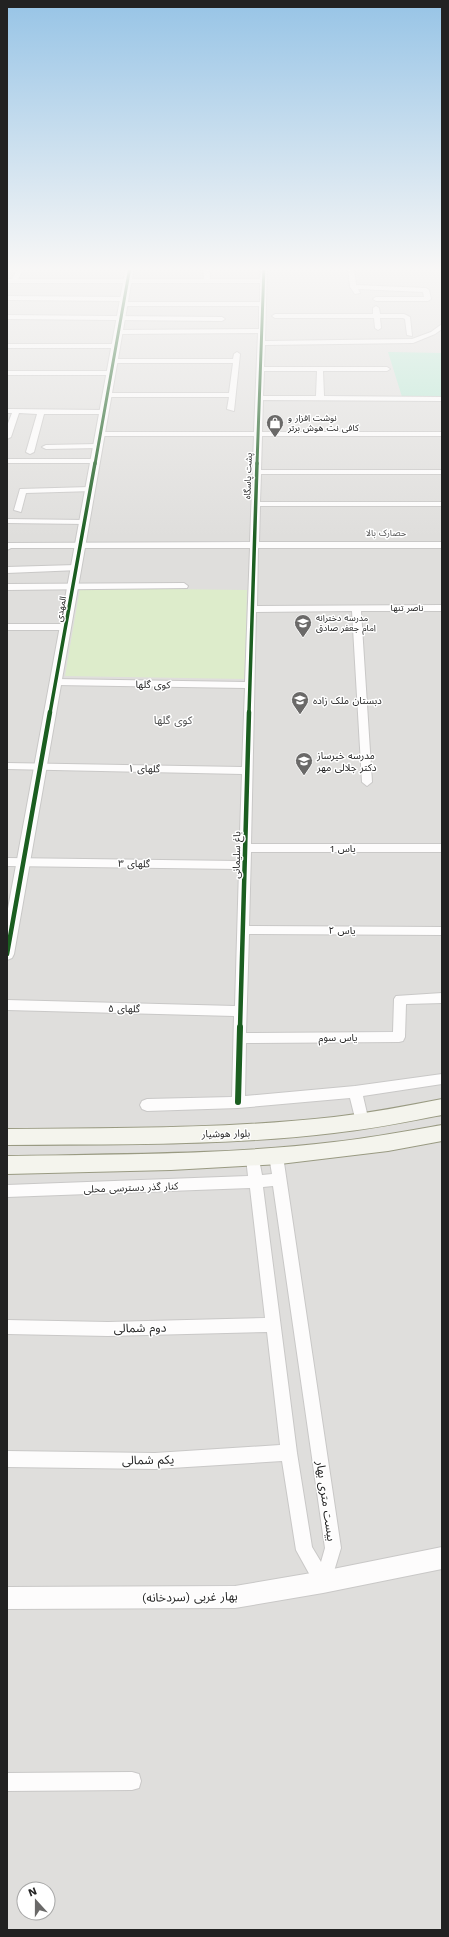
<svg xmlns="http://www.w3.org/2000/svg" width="449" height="1937" viewBox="0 0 449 1937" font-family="'Work Sans','Noto Sans Arabic',sans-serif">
  <rect width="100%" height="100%" fill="#f0eeeb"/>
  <!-- residential -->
  <path fill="#dfdedc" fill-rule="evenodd" d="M7 267H442V1930H7ZM24 1889H48V1913H24Z"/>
  <!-- grass -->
  <path fill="#ddeccb" d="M80 588 247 590 245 679 65 676Z"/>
  <!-- pitch -->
  <path fill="#b7e6d2" d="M388 352 442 353V400H403Z"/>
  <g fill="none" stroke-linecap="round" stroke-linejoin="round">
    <defs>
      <path id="minor" d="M19 267H25L18 279H204L203 267H209L210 279H260L261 267H267L265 341 412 339 431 332 442 324V329L435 334 413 343 265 345 264 367H387L390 369 387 371H323L324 396 442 397V401L263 400 262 432H442V436H262L261 470H442V474H261L260 502H442V506H260L259 542H442V548H258L257 606 442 605V611H361L372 782 367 786 362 782 352 611 256 612 251 844H442V852H251L249 926 442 927V935L249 934 246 1033 393 1032 394 999 396 996 442 993V1003L406 1004 405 1037 403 1041 399 1042 246 1043 245 1096 355 1086 442 1074V1084L363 1096 369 1122 367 1126 362 1128 357 1126 350 1098 238 1108 147 1111 142 1109 140 1105 142 1101 147 1099 232 1097 234 1016 7 1010V1000L235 1006 239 869 7 866V858L239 861 242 774 7 769V763L242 767 245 688 56 685 51 682 56 679 245 682 250 548H11L7 550V543L250 542 254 436H101L97 434 101 432H254L258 333 119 334 116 332 119 330 259 329V306H124L121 304 124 302H260V283H7V279H12ZM264 371H317L316 396H263Z
        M348 267H354L356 285 426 288 429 290 431 299 428 301H376L373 299 376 297H424L423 292 358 289 360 293 355 294 350 287Z
        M7 296 125 297 128 299 125 301 7 300Z
        M376 306 379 308 380 314H404L410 317 412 336 407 335 405 319 403 318H380L381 328 378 330 375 328 374 318H275L272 316 275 314H373V308Z
        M7 315 222 317 225 319 222 321 7 319Z
        M7 344H116L119 346 116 348H7Z
        M237 352 240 354 234 411 227 409 229 397H107L103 395 107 393H229L233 363H114L111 361 114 359H233L234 354Z
        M7 371H111L115 373 111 375H7Z
        M7 409 104 410 108 412 104 414H44L34 452 30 454 26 452 37 414 19 413 11 437 7 439V426L12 413H7Z
        M98 444 102 446 101 448 46 449 42 447 46 445Z
        M7 459H96L100 461 96 463H8Z
        M90 487H93V491L26 493 21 512 14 510 20 489Z
        M7 519 85 520 89 522 85 524 7 523Z
        M76 565 79 566V570L7 573V567Z
        M184 583 188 586 187 588 7 590V584Z
        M7 624H66L71 627 66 630H7Z
        M276 1150 281 1152 283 1156 341 1548 329 1588 323 1591 317 1588 296 1550 282 1461 155 1469 7 1467V1451L155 1453 280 1445 267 1332 108 1336 7 1334V1320L108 1322 265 1318 250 1188 7 1197V1185L248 1176 246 1158 248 1154 253 1152 258 1154 262 1175 272 1174 269 1156 271 1152ZM273 1186 325 1548 321 1562 312 1547 297 1453 263 1187Z
        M132 1772 139 1774 141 1781 139 1788 132 1790 7 1791V1773Z"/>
      <path id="tertiary" d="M126 267H134L14 954 12 958 7 960V914Z
        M442 1547V1569L323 1593 235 1608 7 1609V1587L235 1586 323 1571Z"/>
      <path id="secondary" d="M442 1099V1115C406 1122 371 1129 334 1133 226 1146 116 1144 7 1145V1129C116 1128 226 1129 334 1117 370 1113 406 1106 442 1099Z
        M442 1125V1141L388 1151 280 1164 171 1170 7 1174V1156C116 1154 226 1155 334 1142 370 1138 406 1131 442 1125Z"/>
    </defs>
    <!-- minor casing -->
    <use href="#minor" stroke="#c9c8c7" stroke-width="2"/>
    <!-- tertiary casing -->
    <use href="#tertiary" stroke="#c9c8c7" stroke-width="2"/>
    <!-- secondary casing -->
    <use href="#secondary" stroke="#999a82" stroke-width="2"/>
    <!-- minor -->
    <use href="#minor" fill="#fdfcfc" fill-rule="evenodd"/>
    <!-- tertiary -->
    <use href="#tertiary" fill="#fdfcfc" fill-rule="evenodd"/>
    <!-- secondary -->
    <use href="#secondary" fill="#f4f4ed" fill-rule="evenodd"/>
    <defs>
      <path id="cycleway-far3" d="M95 464 130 267
        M257 464 264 267"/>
      <path id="cycleway-far2" d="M50 713 95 463
        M249 713 257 463"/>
      <path id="cycleway-far1" d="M7 954 50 712
        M240 1028 249 712"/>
      <path id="cycleway" d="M238 1102 240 1027"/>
    </defs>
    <!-- cycleway-far3 casing -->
    <use href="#cycleway-far3" stroke="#fff" stroke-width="4.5"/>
    <!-- cycleway-far2 casing -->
    <use href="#cycleway-far2" stroke="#fff" stroke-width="5.5"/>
    <!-- cycleway-far1 casing -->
    <use href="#cycleway-far1" stroke="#fff" stroke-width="7"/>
    <!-- cycleway casing -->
    <use href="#cycleway" stroke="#fff" stroke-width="8"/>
    <!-- cycleway-far3 -->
    <use href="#cycleway-far3" stroke="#1b5e20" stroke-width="3"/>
    <!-- cycleway-far2 -->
    <use href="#cycleway-far2" stroke="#1b5e20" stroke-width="3.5"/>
    <!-- cycleway-far1 -->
    <use href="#cycleway-far1" stroke="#1b5e20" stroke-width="4.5"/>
    <!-- cycleway -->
    <use href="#cycleway" stroke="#1b5e20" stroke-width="6"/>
  </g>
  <!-- sky -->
  <linearGradient id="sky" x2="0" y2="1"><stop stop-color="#97c4e6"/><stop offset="0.5" stop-color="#f8f7f6"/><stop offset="1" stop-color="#f8f7f6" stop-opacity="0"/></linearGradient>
  <rect width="449" height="538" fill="url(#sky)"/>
  <!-- icons -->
  <defs>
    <symbol id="shop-pin" viewBox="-11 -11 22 30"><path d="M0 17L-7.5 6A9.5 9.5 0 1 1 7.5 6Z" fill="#6a6968" stroke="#fff"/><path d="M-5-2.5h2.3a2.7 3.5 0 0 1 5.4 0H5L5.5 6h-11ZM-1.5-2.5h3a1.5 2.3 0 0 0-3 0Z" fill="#fff"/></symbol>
    <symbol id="school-pin" viewBox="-11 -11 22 30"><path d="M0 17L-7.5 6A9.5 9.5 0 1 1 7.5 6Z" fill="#6a6968" stroke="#fff"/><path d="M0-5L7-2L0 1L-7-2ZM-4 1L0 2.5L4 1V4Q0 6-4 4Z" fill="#fff"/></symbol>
  </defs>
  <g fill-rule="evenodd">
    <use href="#shop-pin" x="265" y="413" width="20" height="27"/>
    <use href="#school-pin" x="293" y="613" width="20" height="27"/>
    <use href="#school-pin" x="290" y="690" width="20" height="27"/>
    <use href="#school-pin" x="294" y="751" width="20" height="27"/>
  </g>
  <g text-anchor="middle" stroke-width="3" stroke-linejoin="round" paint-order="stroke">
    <!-- far-poi labels -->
    <g font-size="9" fill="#222" stroke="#fff" text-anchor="start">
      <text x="288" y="421">نوشت افزار و<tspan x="288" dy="10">کافی نت هوش برتر</tspan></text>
      <text x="316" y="621">مدرسه دخترانه<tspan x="316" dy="10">امام جعفر صادق</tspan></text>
    </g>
    <!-- far-street labels -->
    <g font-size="9" fill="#222" stroke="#fff">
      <text transform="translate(248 476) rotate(-88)" y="3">پشت پاسگاه</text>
      <text x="407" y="611">ناصر تنها</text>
      <text transform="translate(61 609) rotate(-80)" y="3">المهدی</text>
    </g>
    <!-- far-neighbourhood labels -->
    <g font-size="9" fill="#555" stroke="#fff">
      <text x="386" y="536">حصارک بالا</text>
    </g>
    <!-- street labels -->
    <g font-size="10" fill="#222" stroke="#fff">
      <text transform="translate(153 684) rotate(1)" y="4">کوی گلها</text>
      <text transform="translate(144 768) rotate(1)" y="4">گلهای ۱</text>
      <text x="343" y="852">یاس 1</text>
      <text transform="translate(236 855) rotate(-89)" y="4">باغ سلیمانی</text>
      <text transform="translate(134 863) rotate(1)" y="4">گلهای ۳</text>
      <text x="342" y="934">یاس ۲</text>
      <text transform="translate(124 1008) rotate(1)" y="4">گلهای ۵</text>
      <text x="338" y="1041">یاس سوم</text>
      <text transform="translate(226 1133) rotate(-1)" y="4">بلوار هوشیار</text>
      <text transform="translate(131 1187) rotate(-2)" y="4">کنار گذر دسترسی محلی</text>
    </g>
    <!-- poi labels -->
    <g font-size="10" fill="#222" stroke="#fff" text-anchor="start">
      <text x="313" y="704">دبستان ملک زاده</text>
      <text x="317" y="759">مدرسه خیرساز<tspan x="317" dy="12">دکتر جلالی مهر</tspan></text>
    </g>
    <!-- neighbourhood labels -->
    <g font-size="11" fill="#555" stroke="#fff">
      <text x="173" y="724">کوی گلها</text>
    </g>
    <!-- near-street labels -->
    <g font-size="12" fill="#222" stroke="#fff">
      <text transform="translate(140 1328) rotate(-1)" y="4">دوم شمالی</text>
      <text transform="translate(148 1460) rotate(-1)" y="4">یکم شمالی</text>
      <text transform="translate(326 1501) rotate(82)" y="4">بیست متری بهار</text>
      <text transform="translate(190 1597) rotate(-1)" y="4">بهار غربی (سردخانه)</text>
    </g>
  </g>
  <!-- border -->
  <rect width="449" height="1937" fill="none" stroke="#222222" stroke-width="16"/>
  <!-- north arrow -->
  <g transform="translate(36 1901) rotate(339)"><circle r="19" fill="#ffffff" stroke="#a7a7a7"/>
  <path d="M0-3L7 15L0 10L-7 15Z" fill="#6a6968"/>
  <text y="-6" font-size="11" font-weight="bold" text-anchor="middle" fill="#222222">N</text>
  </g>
</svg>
